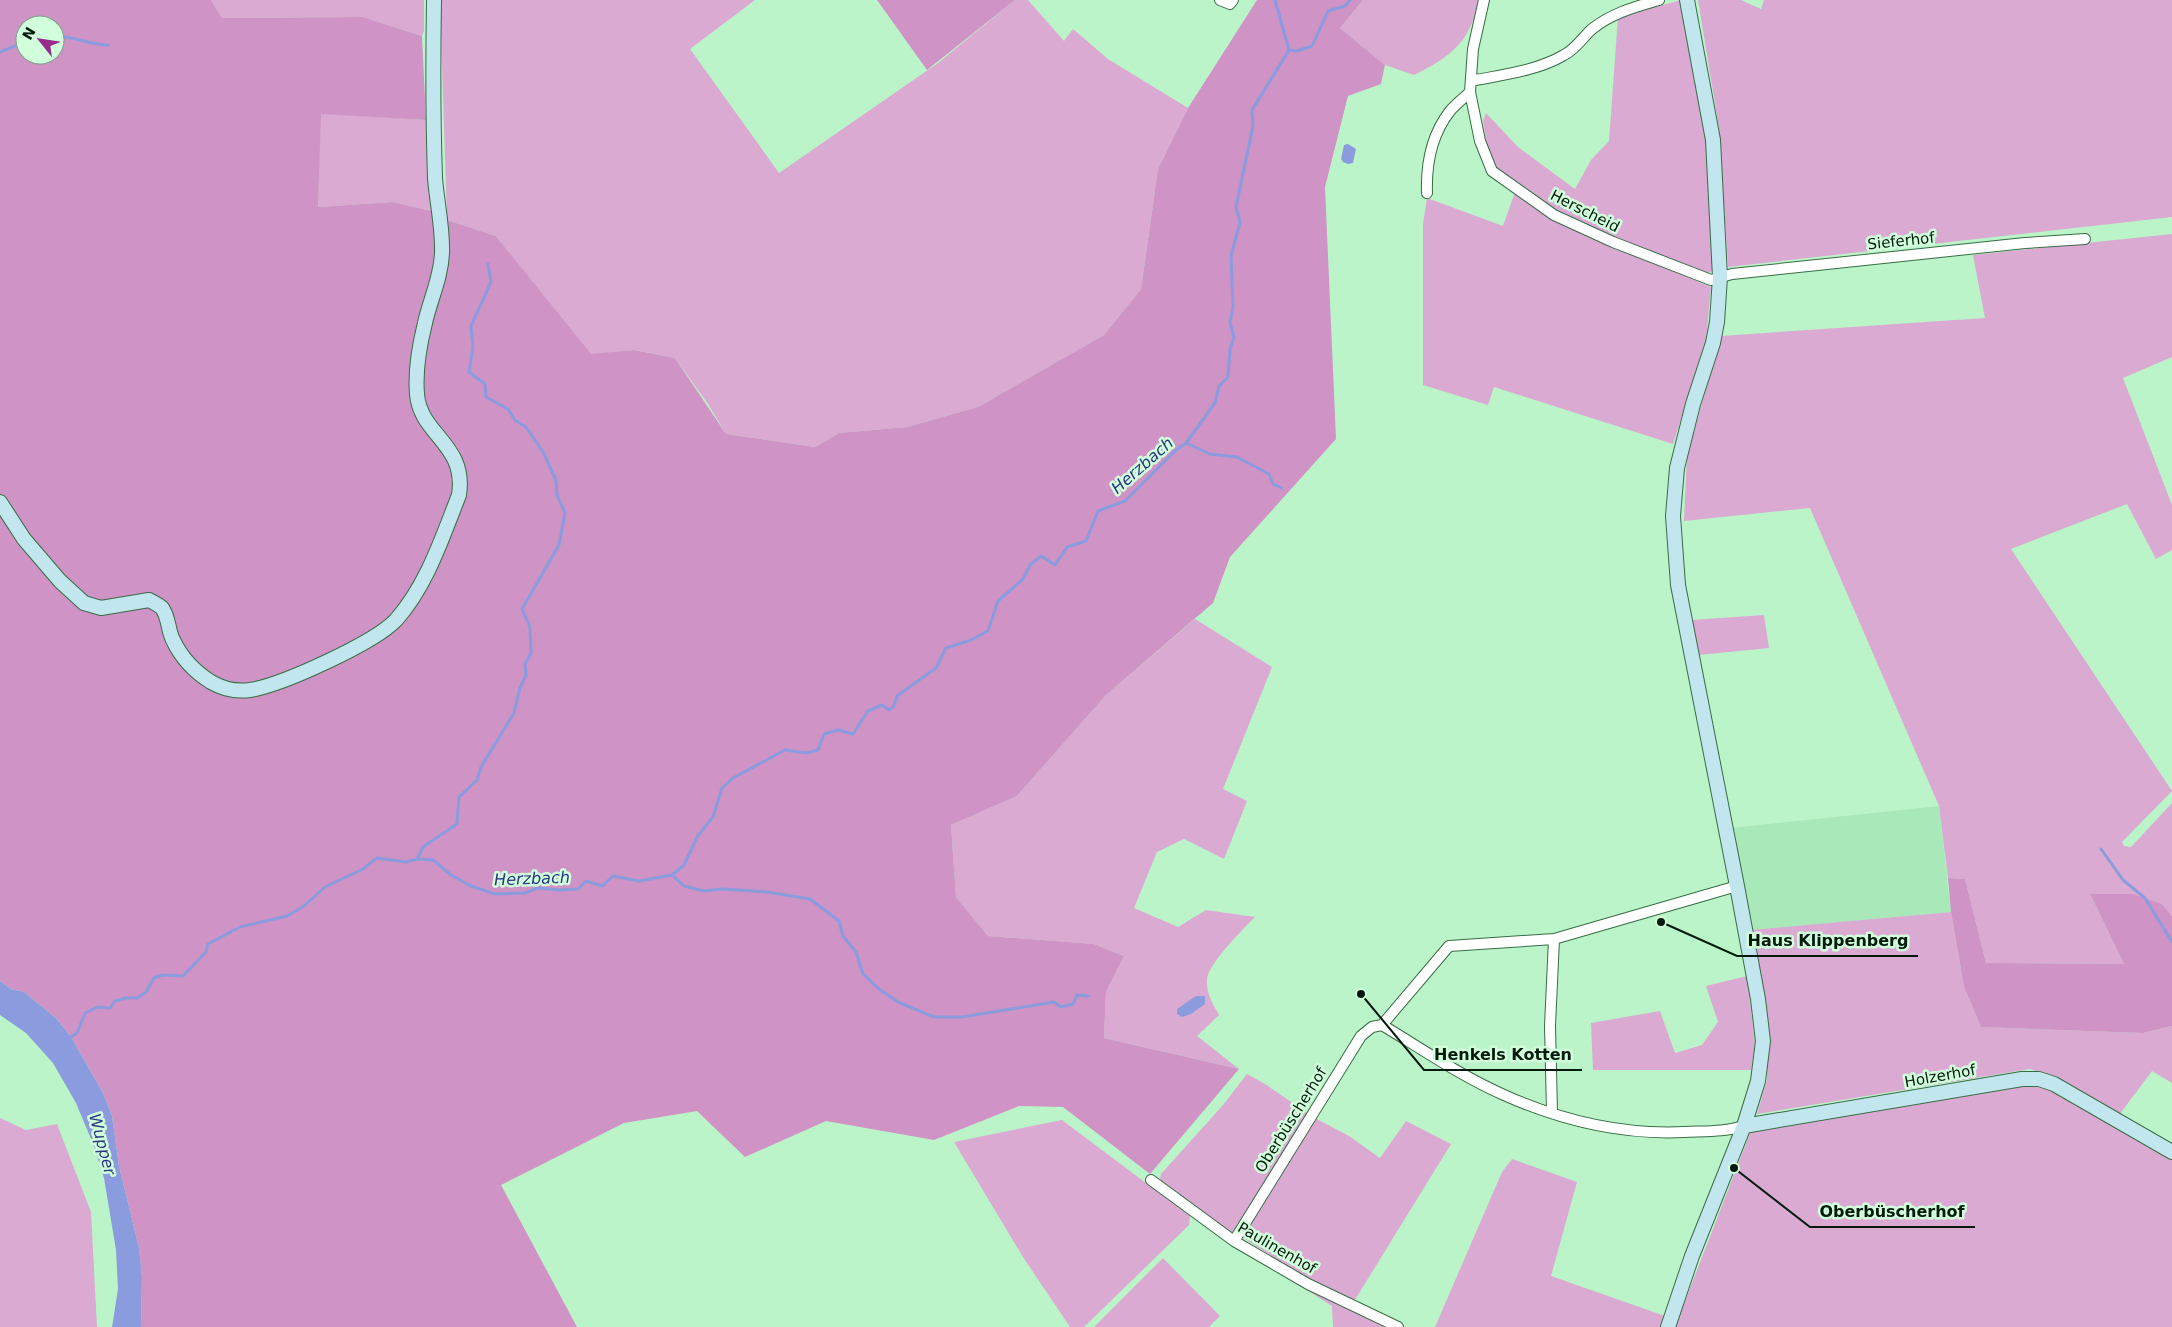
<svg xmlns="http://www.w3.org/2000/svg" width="2172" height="1327" viewBox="0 0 2172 1327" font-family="'DejaVu Sans',sans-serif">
  <rect width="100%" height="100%" fill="#bcf4c9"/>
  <!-- built -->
  <path fill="#a9e9b9" d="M1939 806 1951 912 1750 930 1731 828Z"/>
  <!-- green -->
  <path fill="#daaad2" d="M211 0H424V31L422 36 363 17 222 18Z
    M440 0H755L690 49 779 173 938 63 1015 0H1028L1064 41 1073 29 1108 59 1188 108 1158 169 1141 289 1104 335 978 407 907 427 839 433 815 447 726 434 708 404 675 358 634 350 591 355 496 236 447 220Z
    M1363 0H1479C1470 42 1451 57 1414 75L1385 65 1340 28Z
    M1681 0 1707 142 1713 270 1706 275 1559 213 1498 169 1488 155 1483 121 1486 113 1518 147 1575 189 1591 160 1609 141 1618 17Z
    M1698 0H1741L1761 9 1764 0H2172V217L1728 267 1719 128Z
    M320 113 426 120 431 211 393 202 318 207Z
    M1515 192 1554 221 1711 287 1706 340 1673 444 1494 387 1488 405 1423 385V224L1427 198 1503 226Z
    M2172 234V357L2123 378 2172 505V550L2156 559 2127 504 2011 549 2172 791 2122 842 2124 846 2131 847 2172 803V916L2162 904 2090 894 2124 964 1986 963 1965 879 1948 878 1939 806 1810 508 1684 521 1687 456 1721 336 1985 318 1973 255Z
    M1764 615 1769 648 1699 655 1691 620Z
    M1195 619 1272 667 1223 789 1247 801 1224 859 1184 839 1157 852 1134 908 1178 927 1206 910 1255 917C1244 928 1208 964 1207 979 1206 993 1212 1003 1219 1015L1197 1036 1239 1069 1104 1038 1106 992 1124 956 1094 944 988 936 956 897 951 825 1017 796 1106 695Z
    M1951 912 1964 987 1981 1027 2143 1033 2172 1026V1083L2152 1071 2119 1115 2051 1076 2030 1069 1757 1114 1767 1080V1044L1750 930Z
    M1747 976 1755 1044 1751 1070H1593L1591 1023 1660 1011 1675 1053 1702 1045 1718 1022 1706 986Z
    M1247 1074 1265 1084 1310 1115 1234 1239 1163 1185 1160 1179 1161 1174 1223 1105Z
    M2026 1083 2050 1086 2172 1158V1327H1675L1751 1131Z
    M1313 1117 1349 1136 1380 1158 1406 1121 1451 1144 1353 1303 1301 1275 1242 1237Z
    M0 1118 26 1130 57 1124 91 1212 97 1327H0Z
    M1062 1120 1190 1216 1189 1225 1084 1327H1070L1023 1257 954 1142Z
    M1512 1159 1577 1182 1551 1276 1665 1316 1661 1327H1435L1502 1172Z
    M1163 1258 1220 1316 1209 1327H1094Z
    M1283 1275 1385 1327H1333L1332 1306Z"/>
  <!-- forest -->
  <path fill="#cf93c6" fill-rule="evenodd" d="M0 0H211L222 18 363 17 422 36 426 120 321 114 318 207 393 202 431 211 447 220 496 236 591 354 634 350 675 358 726 434 815 447 839 433 907 427 978 407 1104 335 1141 289 1158 169 1188 108 1257 0H1363L1340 28 1385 65 1381 84 1348 96 1325 187 1336 439 1230 557 1213 603 1106 695 1017 796 951 825 956 897 988 936 1094 944 1124 956 1106 992 1104 1038 1239 1069 1150 1174 1063 1107 1019 1106 934 1140 826 1121 745 1157 697 1111 624 1123 501 1185 577 1327H141L142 1276 139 1248 119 1166 112 1116 103 1093 71 1037 56 1018 24 992 11 989 0 981ZM25 25H55V55H25Z
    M877 0H1015L927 70Z
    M1948 878 1965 879 1986 963 2124 964 2090 894H2133L2162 904 2172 916V1026L2143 1033 1981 1027 1964 987 1951 912Z"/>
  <!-- water -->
  <path fill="#8a9cde" d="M1348 144 1356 149 1353 163 1348 164 1343 162 1341 159 1344 145Z
    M0 981 11 989 24 992 56 1018 71 1037 103 1093 112 1116 119 1166 139 1248 142 1276 141 1327H112L118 1289 116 1250 104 1178 94 1146 76 1103 53 1063 26 1033 0 1015Z
    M1196 996H1205V1004L1191 1014 1182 1017 1177 1014V1009Z"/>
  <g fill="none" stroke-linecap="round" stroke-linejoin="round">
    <!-- stream -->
    <path stroke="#8a9cde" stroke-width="3" d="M1275 0 1289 50
      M55 36C74 36 89 45 108 45
      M0 52 25 42
      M1186 443 1210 454 1237 457 1269 474 1273 484 1282 488
      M2101 849 2123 880 2145 898 2172 942
      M417 859 423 847 457 824 459 797 477 780 481 767 514 713 520 688 526 675 525 664 531 653 530 627 522 609 559 545 565 513 557 495 556 480 543 452 526 427 515 420 508 409 486 397 485 384 469 372 473 347 471 326 491 282 488 264
      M672 875 684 886 704 891 723 889 767 892 810 899 839 921 843 936 856 952 863 974 879 989 898 1002 934 1017H962L1054 1002 1061 1007 1073 1004 1077 995 1089 996
      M68 1039 77 1033 85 1013 98 1007 110 1008 115 1001 126 998H137L146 992 154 978 163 975 183 976 206 952 208 944 240 927 287 916 304 906 325 887 363 869 377 858 406 862 417 859 433 860 451 875 471 886 495 894 525 893 538 888 559 890 578 889 586 881 602 886 613 876 639 881 672 875 684 865 697 837 713 817 722 788 733 778 785 750 806 753 818 750 824 734 838 730 853 734 868 711 882 705 889 710 894 706 897 696 936 668 946 648 971 640 988 631 998 601 1023 579 1030 565 1041 556 1055 565 1067 547 1086 541 1098 511 1125 501 1176 450 1186 443 1215 403 1219 386 1228 377 1230 349 1234 337 1230 323 1233 307 1231 256 1240 222 1236 207 1253 126 1252 110 1289 50 1297 51 1312 46 1328 11 1345 6 1350 0"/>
    <defs>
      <path id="street" d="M1220 0 1230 4 1233 0
        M1484 0 1473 49 1470 92 1480 141 1492 171 1554 215 1613 242 1711 280 1732 274 2025 243 2085 239
        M1471 81C1501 75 1537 71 1564 55 1576 49 1582 38 1592 29 1612 13 1635 7 1659 0
        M1427 193C1426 164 1432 134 1450 111 1456 104 1464 98 1470 92
        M1382 1025C1422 1049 1461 1076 1504 1095 1560 1120 1622 1135 1684 1132 1705 1131 1725 1132 1744 1126
        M1552 1112 1550 1026 1554 939
        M1151 1180 1234 1241 1308 1284 1398 1327
        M1234 1241 1361 1036 1372 1027 1382 1025 1449 946 1554 939 1737 886"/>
      <path id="secondary" d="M0 502 24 539 60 581 84 603 101 608 149 600C153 602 159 605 162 608 169 617 168 631 173 640 181 657 195 672 211 682 223 689 236 692 250 690 282 685 374 643 396 620 427 585 442 538 459 495 467 444 420 435 417 394 415 370 419 347 425 323 430 300 441 278 442 253 443 229 437 203 435 178 433 119 433 59 434 0
        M1744 1126 2022 1079H2039L2054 1084 2172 1152
        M1668 1327 1692 1256 1744 1126 1758 1081 1763 1041 1758 999 1737 886 1678 585 1673 516 1677 468 1693 404 1713 343 1717 322 1720 277 1713 140 1687 0"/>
    </defs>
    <!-- street casing -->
    <use href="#street" stroke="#386c47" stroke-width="12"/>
    <!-- secondary casing -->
    <use href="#secondary" stroke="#386c47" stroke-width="16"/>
    <!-- street -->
    <use href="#street" stroke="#fff" stroke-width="10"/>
    <!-- secondary -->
    <use href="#secondary" stroke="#c1e6ed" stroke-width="14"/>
  </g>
  <g text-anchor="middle" stroke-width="5" stroke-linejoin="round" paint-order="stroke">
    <!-- street labels -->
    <g font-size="15" fill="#051a0c" stroke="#d1ffdc">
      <text transform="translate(1585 211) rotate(27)" y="5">Herscheid</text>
      <text transform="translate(1901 241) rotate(-6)" y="5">Sieferhof</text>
      <text transform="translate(1940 1076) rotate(-10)" y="5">Holzerhof</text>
      <text transform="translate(1291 1120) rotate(-58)" y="5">Oberbüscherhof</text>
      <text transform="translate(1277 1248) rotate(30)" y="5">Paulinenhof</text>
    </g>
    <!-- water labels -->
    <g font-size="16" font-style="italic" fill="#2a3683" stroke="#d1ffdc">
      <text transform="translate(1142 465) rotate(-41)" y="6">Herzbach</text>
      <text transform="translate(532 878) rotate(-2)" y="6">Herzbach</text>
      <text transform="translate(103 1144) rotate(75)" y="6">Wupper</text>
    </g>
  </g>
  <!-- callouts -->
  <path fill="none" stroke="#051a0c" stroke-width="2" d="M1661 922L1737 956H1918M1361 994L1424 1070H1582M1734 1168L1810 1227H1975"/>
  <g fill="#051a0c" stroke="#d1ffdc" stroke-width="2">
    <circle cx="1661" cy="922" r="5"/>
    <circle cx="1361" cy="994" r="5"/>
    <circle cx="1734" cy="1168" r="5"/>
  </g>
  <g font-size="16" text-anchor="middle" font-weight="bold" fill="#051a0c" stroke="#d1ffdc" stroke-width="5" stroke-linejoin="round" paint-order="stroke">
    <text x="1828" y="946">Haus Klippenberg</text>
    <text x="1503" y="1060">Henkels Kotten</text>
    <text x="1892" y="1217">Oberbüscherhof</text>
  </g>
  <!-- north arrow -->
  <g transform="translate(40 40) rotate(300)"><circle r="24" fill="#d1ffdc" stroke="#7fa389"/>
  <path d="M0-4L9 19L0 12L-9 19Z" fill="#972c8d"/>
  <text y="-8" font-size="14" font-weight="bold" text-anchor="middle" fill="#051a0c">N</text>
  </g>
</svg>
